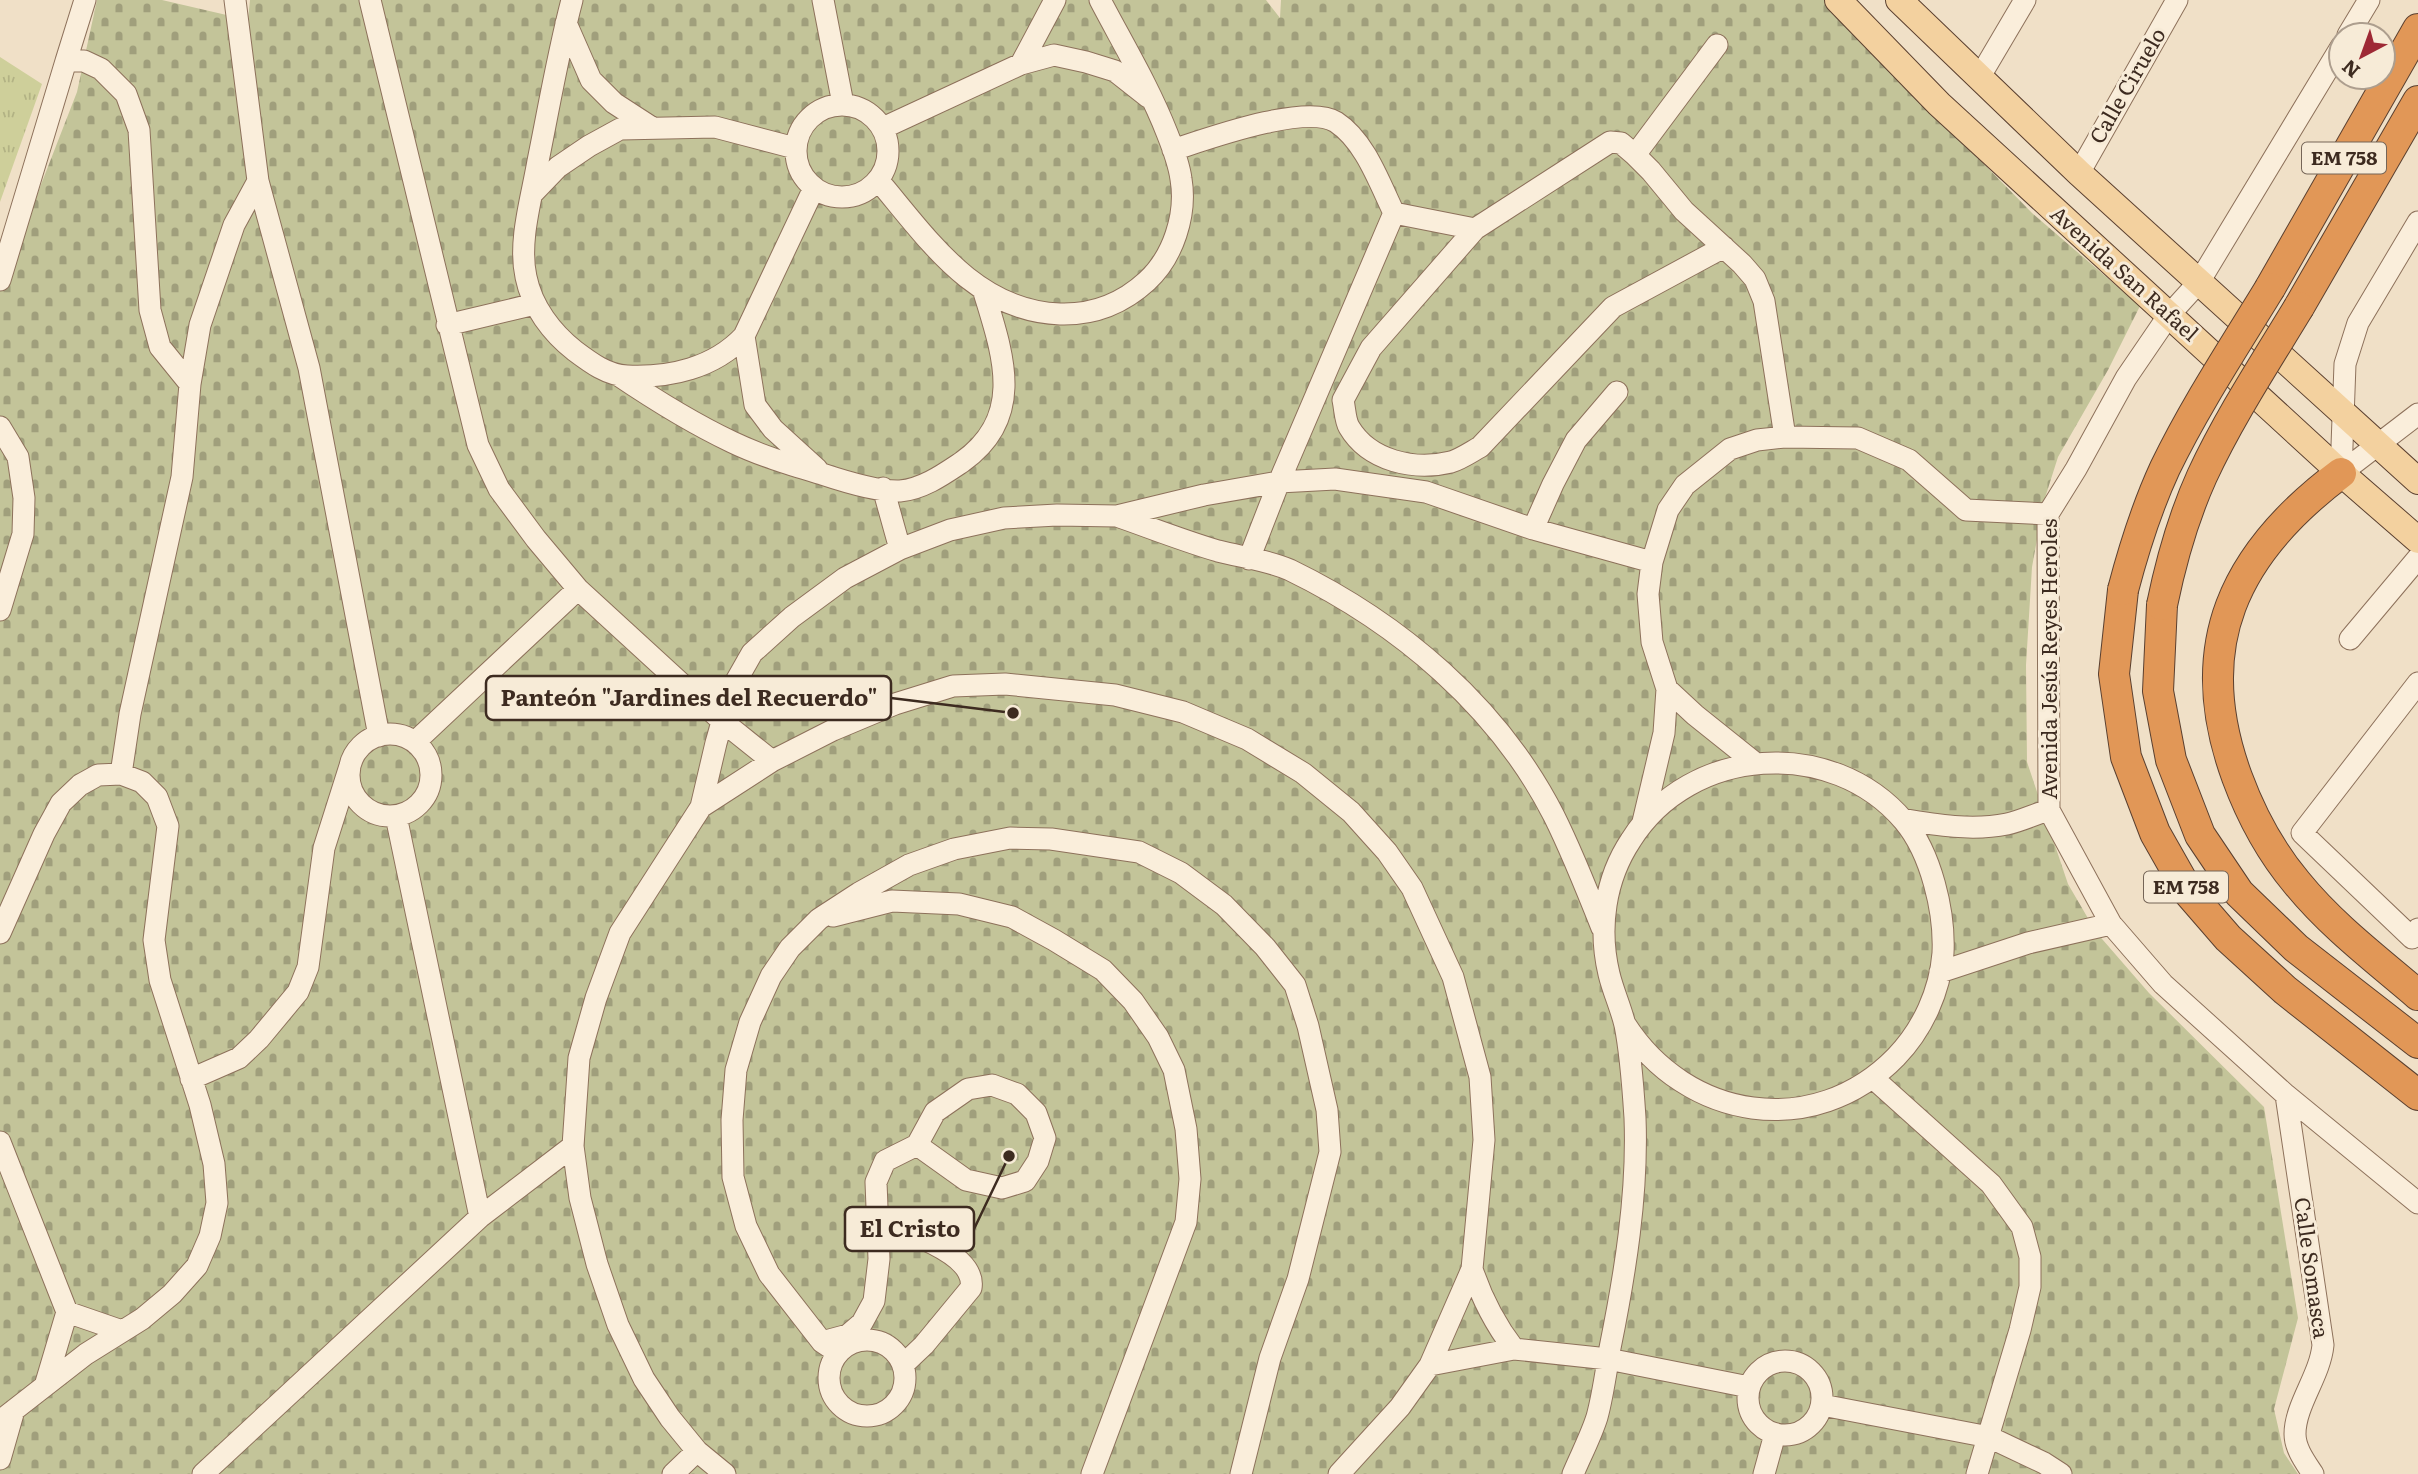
<svg xmlns="http://www.w3.org/2000/svg" width="2418" height="1474" viewBox="0 0 2418 1474" font-family="Literata,serif">
  <defs>
    <pattern id="grass-tufts" width="24" height="20" patternUnits="userSpaceOnUse" patternTransform="scale(1.75)"><rect width="24" height="20" fill="#cecf9a"/><path d="M3 7l-1-3M5 7V3M7 7l1-3M15 17l-1-3M17 17v-4M19 17l1-3" fill="none" stroke="#b2b284"/></pattern>
    <pattern id="cemetery-stones" width="16" height="16" patternUnits="userSpaceOnUse" patternTransform="scale(1.75)"><rect width="16" height="16" fill="#c3c499"/><path d="M2 7V4a2 2 0 0 1 4 0v3zM10 15v-3a2 2 0 0 1 4 0v3z" fill="#a09f7c"/></pattern>
  </defs>
  <rect width="100%" height="100%" fill="#f0e0c7"/>
  <!-- grass -->
  <path fill="url(#grass-tufts)" d="M0 57 42 84 0 202Z"/>
  <!-- cemetery -->
  <path fill="url(#cemetery-stones)" d="M97 0H162L248 20 250 0H1266L1280 18 1281 0H1830L1932 111 2032 213 2140 306 2108 370 2058 457 2044 501 2032 567 2026 665 2027 762 2068 884 2096 932 2149 993 2264 1107 2298 1318 2274 1409 2284 1453 2298 1474H0V290L77 92Z"/>
  <g fill="none" stroke-linecap="round" stroke-linejoin="round">
    <defs>
      <path id="minor" d="M370 0 478 445 499 489 536 539 578 589 722 721 772 761
        M572 0C558 53 549 107 538 161 532 197 518 241 526 277 532 307 552 333 575 351 591 363 607 375 627 376 670 378 714 368 744 336L814 188
        M823 0 843 104
        M566 23 591 80 614 103 651 127
        M2348 35 2369 0
        M2341 47 2199 282 2169 315 2126 378 2076 469 2048 514 2049 810 2111 924 2163 984 2286 1095 2418 1203
        M66 61 85 0
        M1021 64 1055 0
        M1979 78 2025 0
        M796 151a46 46 0 1 1 92 0a46 46 0 1 1-92 0Z
        M883 128 1021 64 1054 55 1086 62 1115 71 1148 97
        M1173 150C1207 139 1306 103 1336 122 1365 141 1379 182 1394 213L1279 482 1249 559
        M1635 155 1717 45
        M2079 173 2177 0
        M878 180C928 239 975 311 1060 314 1094 315 1122 304 1147 281 1173 257 1187 215 1181 179 1179 164 1173 148 1167 133 1149 87 1123 44 1100 0
        M258 181 309 368 379 736
        M532 194 558 167 589 146 620 129 715 127 795 148
        M1394 213 1475 229 1610 142 1621 143 1635 155 1651 171 1684 211 1742 264 1755 279 1764 301 1785 437
        M1475 229 1371 348 1343 400C1345 409 1345 420 1349 427 1369 461 1414 471 1451 462 1461 459 1471 452 1480 447L1613 307 1724 247
        M0 280 66 61H84L101 69 126 94 139 130 150 310 160 347 190 384
        M447 325 535 304
        M744 336 755 405 773 429 817 469
        M618 375C655 400 692 423 732 442 761 456 792 465 822 474 843 481 878 492 900 491 923 489 944 474 962 462 1027 416 1002 352 983 289
        M0 427 18 457 24 498 23 534 0 610
        M2341 473 2345 364 2358 323 2418 222
        M2341 473 2418 414
        M883 488 900 549
        M1117 516C1151 528 1184 541 1218 551 1241 557 1268 560 1290 570 1399 623 1498 706 1554 816 1572 852 1587 890 1602 928
        M1533 529 1553 484 1576 440 1617 392
        M2350 639 2418 558
        M2418 683 2302 833 2412 938 2418 929
        M1667 689 1695 715 1755 763
        M349 775a41 41 0 1 1 82 0a41 41 0 1 1-82 0Z
        M415 742 578 589
        M121 774 130 714 182 477 190 384 200 325 234 225 258 181 235 0
        M701 807 716 743 731 690 752 653 792 617 845 578 900 549 950 530 1004 518 1057 515 1117 516 1204 495 1279 482 1335 479 1426 492 1533 529 1652 562
        M396 816 480 1217
        M1902 819C1936 825 1972 831 2007 824 2021 821 2035 814 2049 810
        M1643 822 1664 733 1667 689 1652 642 1648 594 1652 562 1668 510 1685 485 1730 449 1757 440 1785 437 1858 438 1909 460 1966 510 2048 514
        M833 916 892 901 959 904 1012 917 1054 940 1103 970 1133 1001 1158 1037 1174 1070 1186 1129 1190 1179 1186 1222 1092 1474
        M0 933 44 834 61 803 80 785 98 775 121 774 142 782 157 797 168 826 154 940 160 980 200 1105 214 1164 217 1203 210 1236 197 1266 172 1294 142 1319 86 1354 0 1421
        M1940 972 2028 943 2111 924
        M1873 1078 1991 1184 2022 1227 2030 1257V1287L2020 1330 1977 1474
        M191 1079 239 1058 259 1039 298 992 308 967 324 848 350 766
        M2286 1095 2323 1345C2320 1376 2295 1405 2295 1434 2295 1449 2306 1463 2313 1474
        M0 1142 67 1312 45 1386
        M876 1221C902 1230 977 1253 971 1288L924 1345 904 1364
        M1472 1269C1482 1299 1494 1323 1514 1349
        M67 1312 122 1331
        M829 1378a38 38 0 1 1 76 0a38 38 0 1 1-76 0Z
        M822 1342 848 1335 862 1323 874 1301 879 1259 876 1182 885 1161 917 1145 935 1112 968 1089 992 1085 1017 1094 1036 1113 1045 1138 1038 1161 1025 1181 1002 1188 966 1180 917 1145
        M837 1352 822 1342 769 1274 746 1226 733 1177 732 1120 736 1070 750 1022 771 976 790 948 819 919 859 893 909 865 954 849 1010 838 1051 839 1139 852 1181 873 1224 905 1265 947 1295 985 1308 1026 1327 1110 1330 1152 1298 1279 1270 1358 1241 1474
        M1748 1398a37 37 0 1 1 74 0a37 37 0 1 1-74 0Z
        M1430 1365 1514 1349 1608 1359 1749 1387
        M1822 1405 1989 1437 2044 1463 2061 1474
        M0 1459 14 1410
        M203 1474 480 1217 573 1146
        M673 1474 697 1451
        M725 1474 697 1451 670 1418 644 1379 618 1325 597 1264 580 1198 573 1146 579 1058 596 998 620 933 701 807 772 761 833 730 895 704 953 686 1005 684 1115 695 1183 712 1247 739 1303 773 1351 812 1387 852 1412 888 1453 977 1480 1077 1484 1140 1472 1269 1430 1365 1400 1407 1339 1474
        M1573 1474C1581 1455 1591 1436 1597 1417 1603 1395 1606 1371 1610 1348 1625 1274 1638 1194 1635 1118 1633 1087 1631 1055 1625 1025 1621 1008 1613 991 1609 974 1598 928 1605 879 1631 840 1690 746 1832 736 1904 821 1931 853 1945 912 1943 953 1940 991 1923 1029 1896 1057 1814 1141 1686 1120 1625 1024
        M1764 1474 1775 1434"/>
      <path id="major" d="M1838 0 1939 104 2341 473 2418 540
        M1899 0 2079 173 2418 481"/>
      <path id="highway" d="M2270 288 2418 29
        M2299 307 2418 101
        M2341 473C2234 553 2189 646 2237 777 2251 815 2271 852 2297 883 2332 926 2376 959 2418 995
        M2123 590 2114 674 2126 757 2155 833 2189 893 2228 938 2285 990 2418 1095
        M2162 605 2158 691 2171 760 2200 835 2239 893 2296 948 2418 1043"/>
    </defs>
    <!-- minor casing -->
    <use href="#minor" stroke="#8d715b" stroke-width="23"/>
    <!-- major casing -->
    <use href="#major" stroke="#5b4030" stroke-width="28"/>
    <!-- highway casing -->
    <use href="#highway" stroke="#5b4030" stroke-width="32"/>
    <!-- minor -->
    <use href="#minor" stroke="#faeedb" stroke-width="21"/>
    <!-- major -->
    <use href="#major" stroke="#f3d19f" stroke-width="26"/>
    <!-- highway -->
    <use href="#highway" stroke="#e19757" stroke-width="30"/>
    <defs>
      <path id="highway-bridge" d="M2123 590C2134 548 2147 507 2165 468 2195 406 2234 347 2270 288
        M2162 605C2171 561 2183 518 2202 476 2229 418 2265 363 2299 307"/>
    </defs>
    <!-- highway-bridge casing -->
    <use href="#highway-bridge" stroke="#5b4030" stroke-width="32" stroke-linecap="butt"/>
    <!-- highway-bridge -->
    <use href="#highway-bridge" stroke="#e19757" stroke-width="30"/>
  </g>
  <g text-anchor="middle" stroke-width="6" stroke-linejoin="round" paint-order="stroke">
    <!-- shield labels -->
    <g fill="#f7ebd7" stroke="#756557" stroke-width="2">
      <rect x="2302" y="142.5" width="84" height="31" rx="5"/>
      <rect x="2144" y="871.5" width="84" height="31" rx="5"/>
    </g>
    <g font-size="19" font-weight="bold" fill="#3d2b20">
      <text x="2344" y="165">EM 758</text>
      <text x="2186" y="894">EM 758</text>
    </g>
    <!-- street labels -->
    <g font-size="21" fill="#3d2b20" stroke="#f7ebd7">
      <text transform="translate(2128 86) rotate(-60)" y="7">Calle Ciruelo</text>
      <text transform="translate(2124 274) rotate(42)" y="7">Avenida San Rafael</text>
      <text transform="translate(2050 659) rotate(-90)" y="7">Avenida Jesús Reyes Heroles</text>
      <text transform="translate(2311 1268) rotate(82)" y="7">Calle Somasca</text>
    </g>
  </g>
  <!-- callouts -->
  <path fill="none" stroke="#3d2b20" stroke-width="2.5" d="M1013 713L891 698M1009 1156L974 1229"/>
  <g fill="#3d2b20" stroke="#f7ebd7" stroke-width="2.5">
    <circle cx="1013" cy="713" r="7"/>
    <circle cx="1009" cy="1156" r="7"/>
  </g>
  <g fill="#f7ebd7" stroke="#3d2b20" stroke-width="2.5">
    <rect x="486" y="676" width="405" height="44" rx="7"/>
    <rect x="845" y="1207" width="129" height="44" rx="7"/>
  </g>
  <g font-size="23" text-anchor="middle" font-weight="bold" fill="#3d2b20">
    <text x="689" y="706">Panteón "Jardines del Recuerdo"</text>
    <text x="910" y="1237">El Cristo</text>
  </g>
  <!-- north arrow -->
  <g transform="translate(2362 56) rotate(221)"><circle r="33" fill="#f7ebd7" stroke="#ad9e8e" stroke-width="2"/>
  <path d="M0-5L12 26L0 18L-12 26Z" fill="#9e2935"/>
  <text y="-10" font-size="19" font-weight="bold" text-anchor="middle" fill="#3d2b20">N</text>
  </g>
</svg>
